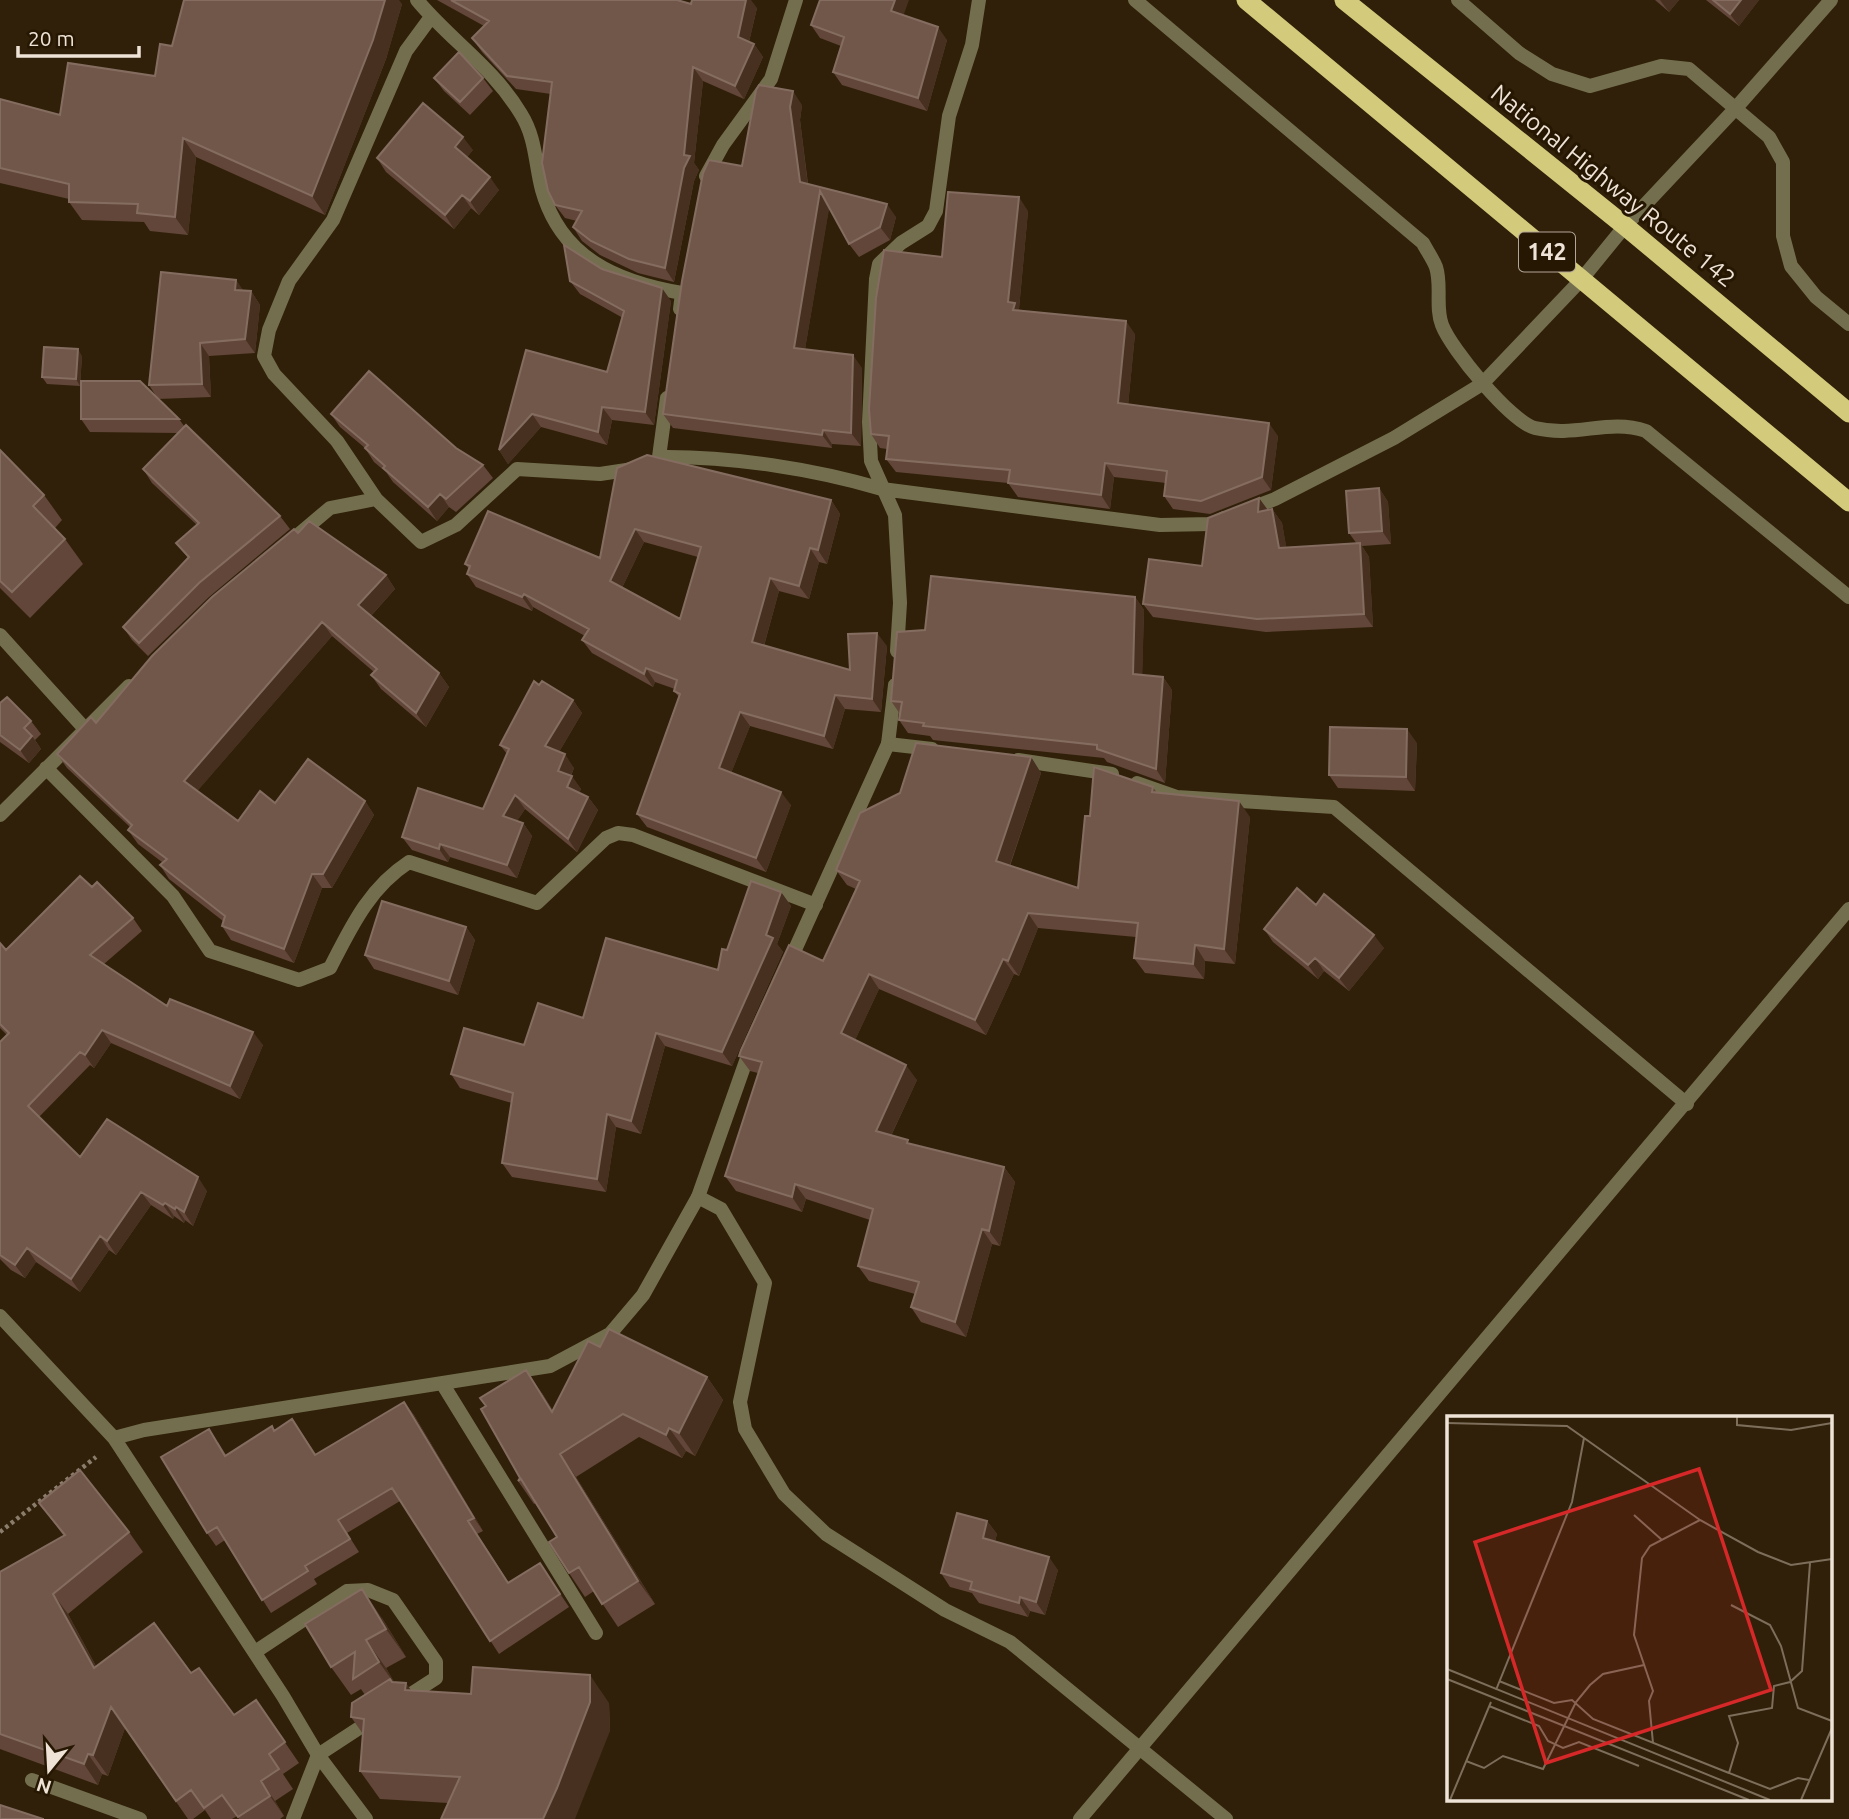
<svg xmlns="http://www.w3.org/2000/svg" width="1849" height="1819" viewBox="0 0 1849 1819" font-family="Ubuntu,sans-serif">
  <rect width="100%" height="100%" fill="#302009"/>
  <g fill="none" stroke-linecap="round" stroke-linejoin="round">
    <!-- path -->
    <path stroke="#8a7d6b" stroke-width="4.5" stroke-dasharray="3.5 3.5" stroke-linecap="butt" d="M0 1532 96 1457"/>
    <!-- service -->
    <path stroke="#736f4e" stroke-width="14" d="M417 0C451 41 493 67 521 114 536 138 535 163 542 190 561 258 617 282 682 293L680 309
      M706 176 723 145 771 79 796 0
      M667 398 659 457C731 456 814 469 882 489
      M376 499 421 542 456 525 517 469 600 474 633 469
      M298 535 330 508 376 499 337 441 274 374 264 356 269 330 289 281 333 220 406 51 431 17
      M888 744 932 749
      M1018 760 1112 774
      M46 768 173 896 210 951 299 980 330 968C351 927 369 888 409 862L537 903 606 838 618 833 633 835 816 905
      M1137 783 1177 797 1334 807 1687 1104
      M0 815 129 686
      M698 1197 721 1209 765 1283 740 1402 745 1429 784 1494 826 1534 945 1610 1010 1642 1226 1819
      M255 1652 347 1591 368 1590 393 1600 436 1662V1678L402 1700
      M32 1780 140 1819
      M293 1819 318 1755 373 1719"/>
    <!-- minor -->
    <path stroke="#736f4e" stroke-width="14" d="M1135 0 1423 243C1427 251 1433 259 1436 267 1442 285 1435 307 1442 325 1451 349 1511 422 1535 428 1577 438 1608 418 1646 431L1849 597
      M1458 0 1519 53 1552 74 1590 86 1661 66 1689 69 1769 137 1783 162V236L1791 266 1816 297 1849 324
      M882 489 1160 525 1211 524 1224 518
      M1246 510 1275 499 1394 438 1482 384 1581 280 1625 226 1735 109 1831 0
      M0 635 85 729
      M897 651 900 603 895 515 871 461 869 422 876 279 879 264 901 243 928 226 936 211 949 116 972 45 979 0
      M788 965 888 744 895 685
      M0 1316 114 1438 283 1696 318 1755 366 1819
      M442 1383 596 1633
      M114 1438 144 1430 550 1366 610 1334 643 1295 698 1197 752 1044
      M1080 1819 1849 909"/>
    <!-- trunk -->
    <path stroke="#d3ca7c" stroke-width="19" d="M1246 0 1849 502
      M1344 0 1625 226 1849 413"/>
  </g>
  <!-- wall -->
  <path fill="#624639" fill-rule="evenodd" d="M437 0H677L691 4 757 8 749 42 754 44 763 57 744 99 703 81 694 163 699 170 694 181 674 282 638 273 600 255 582 241 573 227 577 221 565 218 555 205 551 94 516 89 482 52 472 38 484 26Z
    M1655 0H1679L1669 12Z
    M1706 0H1759L1739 26Z
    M402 4 386 59 325 215 196 157 188 235 150 231 144 222 82 220 69 202V199L0 183V99L60 115 155 76 172 46Z
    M903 16 947 40 927 111 842 85 833 72 841 46 820 38 811 25Z
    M434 78H483L493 91 470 115 444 91Z
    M802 105 800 120 808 184 896 217 890 240 859 257 849 244 829 207 805 349 862 368 861 446 832 444V448L673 428 663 414 742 166Z
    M473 150 467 157 499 190 479 215 471 208 454 229 386 172 377 158Z
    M1028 211 1019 309 1020 310 1135 334 1128 405 1278 436 1271 490 1210 514 1173 509 1164 496 1166 483 1114 477 1110 509 1018 497 1008 483 896 472 886 459 887 449 880 448 871 434 942 257Z
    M602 269 671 301 654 425 612 420 607 445 541 427 508 464 499 450 526 350 607 372 623 318 580 294 570 281Z
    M236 280 243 291H251L260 305 255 353 209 356 211 397 158 399 149 385Z
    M82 356 80 386 47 384 42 377Z
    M331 414 456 448 483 465 493 478 456 512 449 507 437 521 393 482 386 472 374 462 365 448 340 427Z
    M81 419H179L184 426 280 516 290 529 209 597 148 656 132 640 123 627 188 558 176 543 197 525 152 483 143 469 178 433 90 432Z
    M0 450 44 495 62 520 55 528 65 539 83 564 30 618 0 588Z
    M617 468 831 500 840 514 827 564 819 562 809 599 779 591 764 646 850 670 887 646 881 712 845 709 833 749 750 726 731 773 791 805 766 872 647 827 637 814 679 697 674 691 675 689 655 682 653 687 592 653 582 640 585 636 533 607 532 611 476 587 467 574 469 569 465 564 600 558ZM644 542 698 557 680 619 622 588Z
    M1379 488 1388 502 1391 544 1362 546 1369 557 1373 627 1266 632 1153 617 1143 604 1202 566 1259 498 1268 510 1272 509 1282 523 1286 547 1357 544 1349 533Z
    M298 533 386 575 395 589 371 616 439 673 449 687 426 727 381 689 371 675 374 672 332 636 197 791 238 821 275 803 365 801 374 815 332 888H322L294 963 231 940 222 926 223 921 169 879 160 865 162 862 138 844 128 830 130 827 67 768 57 754 96 723Z
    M1135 597 1144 610 1142 675 1163 677 1172 690 1165 783 1107 762 1104 758 933 740 930 736 908 733 899 720 900 714 891 701 925 630Z
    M539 685 573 700 582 713 559 752 574 768 571 776 581 789 579 793 588 797 598 810 577 852 525 809 517 821 523 823 532 836 517 878 450 857 448 862 412 850 402 837 483 809 507 754 500 745Z
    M0 703 31 721 41 734 35 740 41 749 29 763 0 742Z
    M1417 743 1415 791 1338 788 1329 775Z
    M1031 757 1041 773 1010 866 1078 888 1090 816 1153 787 1157 793 1250 817 1235 964 1205 961 1204 979 1145 973 1134 958 1136 937 1038 928 1019 976 1014 974 986 1035 879 989 855 1040 917 1080 891 1136 911 1144 1004 1167 1015 1182 1000 1246 992 1244 966 1337 921 1322 911 1307 915 1294 869 1281 858 1266 870 1220 806 1199 802 1212 736 1191 725 1176 758 1073 750 1071 739 1056 823 961 856 889 847 885 836 870Z
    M92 887 133 918 142 931 104 964 167 1006 263 1045 240 1099 111 1043 94 1068 90 1065 39 1117 80 1157 207 1191 193 1226 185 1220 184 1223 174 1216 173 1219 151 1205 116 1255 109 1250 80 1292 36 1262 25 1278 11 1270 0 1259V1042L7 1035 0 1028V943L6 950Z
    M781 892 791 906 777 944 783 952 732 1066 665 1046 641 1134 616 1127 606 1192 512 1177 502 1163 512 1103 460 1088 451 1074 524 1045 583 1018 718 970 727 950Z
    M1316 905 1384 948 1349 991 1324 971 1318 979 1273 942 1264 929Z
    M466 927 475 940 458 995 374 969 365 955Z
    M600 1347 707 1377 723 1400 695 1456 686 1451 682 1458 639 1437 576 1477 655 1604 618 1627 594 1591 585 1597 569 1573 557 1537 536 1503 534 1504 518 1481 520 1478 486 1406 542 1393 553 1411Z
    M404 1402 414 1415 483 1531 477 1534 509 1583 540 1563 569 1607 499 1654 400 1501 347 1533 359 1552 314 1579 317 1584 271 1613 225 1540 216 1546 207 1533 218 1442 226 1455 275 1430 301 1432 316 1454Z
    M39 1503 129 1532 143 1552 68 1614 96 1666 191 1673 234 1715 256 1700 299 1763 283 1774 293 1789 275 1801 284 1816 280 1819H239L237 1816 232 1819H211L205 1810 193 1819H188L125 1728 108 1776 102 1774 98 1785 0 1749V1572L64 1536Z
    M987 1521 997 1534 995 1541 1058 1570 1045 1615 1030 1611 1028 1617 979 1603 972 1593 950 1587 941 1573Z
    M382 1618 406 1657 386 1668 394 1682 406 1683 411 1691 609 1703 610 1731 448 1803 380 1799 360 1771 363 1734 351 1717 365 1695 361 1689 351 1695 331 1667Z"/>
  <!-- shaded-wall -->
  <path fill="#47301f" d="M385 0H399L402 4 386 59 325 215 312 196Z
    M746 0H751L757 8 747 50 738 37Z
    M895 0H909L900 25 891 11Z
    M1660 0H1679L1669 12Z
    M1741 0H1759L1739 26 1730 14Z
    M938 27 947 40 927 111 918 98Z
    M754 44 763 57 744 99 735 86Z
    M693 67 703 81 694 163 699 170 694 181 674 282 665 268 684 155Z
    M793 91 802 105 800 120 809 195 800 182 790 107Z
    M463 137 473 150 464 161 455 147Z
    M183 138 196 157 188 235 175 217Z
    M490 177 499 190 479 215 470 201Z
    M820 191 830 204 803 361 794 348Z
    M462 195 471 208 454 229 445 215Z
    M1019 197 1028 211 1019 309 1024 316 1023 323 1008 302Z
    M887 204 896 217 890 240 880 227Z
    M236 280 246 294 235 290Z
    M662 288 671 301 654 425 645 412Z
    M251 291 260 305 255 353 245 339Z
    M1126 321 1135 334 1127 417 1118 403Z
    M200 343 209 356 211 397 202 384Z
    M78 349 82 356 80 386 76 379Z
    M853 355 862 368 861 446 851 433Z
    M602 407 612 420 607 445 598 432Z
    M532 414 541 427 508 464 499 450Z
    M1269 423 1278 436 1271 490 1262 477Z
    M823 430 832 444V448L822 435Z
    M1105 463 1114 477 1110 509 1101 495Z
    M1379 488 1388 502 1391 544 1382 531Z
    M440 494 449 507 437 521 428 507Z
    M1259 498 1269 512H1258Z
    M831 500 840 514 827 564 818 550Z
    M1272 509 1282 523 1289 561 1279 548Z
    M635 529 644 542 619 594 610 581Z
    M1360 543 1369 557 1373 627 1364 614Z
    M810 548 819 562 809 599 799 586Z
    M386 575 395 589 368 619 358 605Z
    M770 578 779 591 761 656 752 642Z
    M524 594 533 607 532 611 522 597Z
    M1135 597 1144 610 1142 687 1133 674Z
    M322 622 332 636 194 795 184 781Z
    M877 633 887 646 881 712 872 699Z
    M646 668 655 682 653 687 644 674Z
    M439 673 449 687 426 727 416 713Z
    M1163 677 1172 690 1165 783 1156 769Z
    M835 695 845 709 833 749 824 736Z
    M573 700 582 713 555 759 545 746Z
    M740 712 750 726 728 781 719 768Z
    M1407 729 1417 743 1415 791 1406 777Z
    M32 736 41 749 29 763 20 750Z
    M565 754 574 768 567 784 558 771Z
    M1031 757 1041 773 1006 876 996 861Z
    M572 776 581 789 576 801 567 787Z
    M781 792 791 805 766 872 756 858Z
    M515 795 525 809 512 829 503 816Z
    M588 797 598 810 577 852 568 839Z
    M365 801 374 815 332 888 323 874Z
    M1239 801 1250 817 1235 964 1224 949Z
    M523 823 532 836 517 878 507 865Z
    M440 844 450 857 448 862 439 849Z
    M312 874 322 888 294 963 284 949Z
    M781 892 791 906 777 944 783 952 732 1066 722 1052Z
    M1028 913 1038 928 1019 976 1008 961Z
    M466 927 475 940 458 995 449 981Z
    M1374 935 1384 948 1349 991 1339 978Z
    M1195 945 1205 961 1204 979 1193 964Z
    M1315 958 1324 971 1318 979 1308 965Z
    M1003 959 1014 974 986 1035 975 1020Z
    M869 974 879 989 851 1049 841 1033Z
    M102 1030 111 1043 94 1068 85 1055Z
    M253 1032 263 1045 240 1099 230 1086Z
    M656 1033 665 1046 641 1134 631 1121Z
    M906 1065 917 1080 886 1146 876 1131Z
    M607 1114 616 1127 606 1192 597 1179Z
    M1004 1167 1015 1182 1000 1246 989 1231Z
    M198 1177 207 1191 193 1226 184 1212Z
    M795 1184 806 1199 802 1212 792 1197Z
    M141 1192 151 1205 116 1255 107 1241Z
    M165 1203 174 1216 173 1219 163 1205Z
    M176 1207 185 1220 184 1223 175 1209Z
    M982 1229 992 1244 966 1337 955 1322Z
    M100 1236 109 1250 80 1292 71 1279Z
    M27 1248 36 1262 25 1278 15 1265Z
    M526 1370 542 1393 569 1435 552 1412Z
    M707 1377 723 1400 695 1456 679 1433Z
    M404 1402 414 1415 483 1531 474 1518Z
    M669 1428 686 1451 682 1458 666 1435Z
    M560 1454 576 1477 655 1604 638 1581Z
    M987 1521 997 1534 992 1551 983 1538Z
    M1049 1557 1058 1570 1045 1615 1036 1602Z
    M540 1563 549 1576 569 1607 560 1594Z
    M362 1589 382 1618 406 1657 386 1629Z
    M53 1594 68 1614 108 1689 94 1668Z
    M1020 1597 1030 1611 1028 1617 1019 1603Z
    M366 1640 386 1668 399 1690 379 1662Z
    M590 1675 609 1703 610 1731 575 1819H543Z
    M406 1683 425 1711 405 1690Z
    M111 1707 125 1728 108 1776 93 1755Z
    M88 1754 102 1774 98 1785 84 1764Z
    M261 1781 275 1801 284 1816 270 1796Z"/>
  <!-- building -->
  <path fill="#71574a" stroke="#846d60" stroke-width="2" fill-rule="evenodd" d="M184 0H385L373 40 312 196 183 138 175 217 137 213 138 204 69 202V184L0 168V99L60 115 68 63 155 76 160 44 172 46Z
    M451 0H677L691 4 692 0H746L738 37 754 44 735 86 693 67 684 155 690 156 684 168 665 268 629 259 591 241 573 227 582 211 555 205 548 191 542 163 552 82 507 76 472 38 489 21Z
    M820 0H895L891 11 938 27 918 98 833 72 844 37 811 25Z
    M1713 0H1741L1730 14Z
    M459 52 483 78 460 102 434 78Z
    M759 85 793 91 790 107 800 182 887 204 880 227 849 244 820 191 794 348 853 355 851 433 823 430 822 435 663 414 682 281 703 173 709 160 742 166 756 90Z
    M423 103 463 137 455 147 490 177 470 201 462 195 445 215 377 158Z
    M948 192 1019 197 1008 302 1015 303 1013 310 1126 321 1118 403 1269 423 1262 477 1201 501 1164 496 1167 471 1105 463 1101 495 1008 483 1010 470 886 459 889 436 871 434 869 409 876 298 884 250 942 257Z
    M564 245 602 269 662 288 645 412 602 407 598 432 532 414 499 450 526 350 607 372 624 311 570 281Z
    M161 272 236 280 235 290 251 291 245 339 200 343 202 384 149 385Z
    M44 347 78 349 76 379 42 377Z
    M369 371 456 448 483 465 446 499 440 494 428 507 383 468 385 466 365 448 368 445 331 414Z
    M81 381H140L179 419H81Z
    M186 425 280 516 199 583 139 643 123 627 189 557 176 543 199 523 143 469Z
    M0 450 44 495 33 506 65 539 12 592 0 581Z
    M647 455 831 500 818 550 810 548 799 586 770 578 752 642 850 670 848 634 877 633 872 699 835 695 824 736 740 712 719 768 781 792 756 858 637 814 680 694 674 691 677 680 646 668 644 674 582 640 589 629 524 594 522 597 467 574 470 566 465 564 488 511 600 558 617 468ZM635 529 701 547 680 619 610 581Z
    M1379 488 1382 531 1349 533 1346 491Z
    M1259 498 1258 512 1272 509 1279 548 1360 543 1364 614 1257 619 1143 604 1149 559 1202 566 1208 518Z
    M309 521 386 575 358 605 439 673 416 713 371 675 377 669 322 622 184 781 238 821 260 791 275 803 308 759 365 801 323 874H312L284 949 222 926 225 916 160 865 167 859 128 830 132 825 57 754 91 717 96 723 152 656 212 597 294 529 298 533Z
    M931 576 1135 597 1133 674 1163 677 1156 769 1097 749V745L923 726 924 723 899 720 902 702 891 701 897 632 925 630Z
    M534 681 539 685 542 681 573 700 545 746 565 754 558 771 572 776 567 787 588 797 568 839 515 795 503 816 523 823 507 865 440 844 439 849 402 837 418 788 483 809 509 749 500 745Z
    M7 697 31 721 24 728 32 736 20 750 0 735V703Z
    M1330 727 1407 729 1406 777 1329 775Z
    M916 743 1031 757 996 861 1078 888 1085 816H1090L1094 767 1153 787 1152 792 1239 801 1224 949 1195 945 1193 964 1134 958 1138 923 1028 913 1008 961 1003 959 975 1020 869 974 841 1033 906 1065 876 1131 908 1140 907 1143 1004 1167 989 1231 982 1229 955 1322 911 1307 919 1282 858 1266 873 1209 795 1184 792 1197 725 1176 762 1062 739 1056 741 1050 789 945 823 961 860 881 836 870 860 813 900 793Z
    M80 876 92 887 97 882 133 918 90 955 167 1006 170 999 253 1032 230 1086 102 1030 85 1055 80 1052 28 1106 80 1157 107 1119 198 1177 184 1212 176 1207 175 1209 165 1203 163 1205 141 1192 107 1241 100 1236 71 1279 27 1248 15 1265 0 1255V1042L9 1033 0 1024V943L6 950Z
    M751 881 781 892 766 935 773 938 722 1052 656 1033 631 1121 607 1114 597 1179 502 1163 513 1093 451 1074 464 1028 524 1045 538 1003 583 1018 606 938 718 970 722 949 727 950Z
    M1297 888 1316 905 1324 894 1374 935 1339 978 1315 958 1308 965 1264 929Z
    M382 901 466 927 449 981 365 955Z
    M609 1329 707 1377 679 1433 669 1428 666 1435 623 1414 560 1454 638 1581 602 1604 579 1567 569 1573 549 1542 557 1537 521 1479 518 1481 520 1478 481 1409 486 1406 480 1398 526 1370 552 1412 588 1341 600 1347Z
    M404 1402 474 1518 468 1521 508 1583 540 1563 560 1594 490 1641 392 1488 338 1520 350 1539 305 1566 308 1571 262 1600 217 1527 207 1533 161 1457 209 1429 225 1456 272 1426 274 1431 292 1419 315 1455Z
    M80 1470 129 1532 53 1594 94 1668 154 1623 191 1673 199 1668 234 1715 256 1700 285 1742 269 1754 279 1769 261 1781 270 1796 238 1817 222 1795 204 1808 191 1790 176 1801 111 1707 93 1755 88 1754 84 1764 0 1734V1572L65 1535 39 1503Z
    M957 1513 987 1521 983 1538 1049 1557 1036 1602 1020 1597 1019 1603 970 1589 972 1582 941 1573Z
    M362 1589 386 1629 366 1640 379 1662 353 1679 355 1652 331 1667 305 1624Z
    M473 1667 590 1675V1702L557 1788 543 1819H441L460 1777 360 1771 364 1719 351 1717 352 1703 390 1679 392 1682 406 1683 405 1690 471 1694Z
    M0 1805 43 1819H44H0Z"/>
  <g text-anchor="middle" stroke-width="6" stroke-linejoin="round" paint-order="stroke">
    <!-- shield labels -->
    <rect fill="#261702" stroke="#b2a696" stroke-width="2" x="1519" y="232.5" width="56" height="39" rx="5"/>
    <g font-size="23" font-weight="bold" fill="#eee3d6">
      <text x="1547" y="260">142</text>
    </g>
    <!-- street labels -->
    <g font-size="24" fill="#eee3d6" stroke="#261702">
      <text transform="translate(1613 186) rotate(39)" y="8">National Highway Route 142</text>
    </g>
  </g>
  <!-- overview -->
  <g transform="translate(1447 1416)">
    <rect width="385" height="385" fill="#302009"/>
    <path fill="none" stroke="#7c6e5b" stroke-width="2" d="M290 1V9L344 14 385 7M0 7 120 10 253 104 311 136 344 149 385 143M187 99 215 124M284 189 323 209 334 230 351 292 385 305M0 253 323 384M0 263 302 384M52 265 107 287 125 284 146 303 282 357M49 274 125 86 137 22M42 290 92 310 101 325 116 332 132 326 192 350M206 327 202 285 206 275 187 219 195 142 203 130 253 104M19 345 37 352 56 340 96 353 129 286 143 269 156 258 197 249M362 364 351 362 323 373 282 357 291 327 282 300 325 292 327 270 343 266 355 255 363 147M3 384 44 286M354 384 385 312"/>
    <path fill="#d62828" fill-opacity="0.15" stroke="#d62828" stroke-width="3.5" d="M252 53 324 274 99 347 28 126Z"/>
    <rect width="385" height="385" fill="none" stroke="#eee3d6" stroke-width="3.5"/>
  </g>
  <!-- north arrow -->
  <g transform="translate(49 1770) rotate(198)" stroke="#261702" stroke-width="5" paint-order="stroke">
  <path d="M0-5L12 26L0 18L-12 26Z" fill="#eee3d6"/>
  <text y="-10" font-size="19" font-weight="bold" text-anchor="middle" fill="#eee3d6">N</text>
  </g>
  <!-- scale -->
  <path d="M18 46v10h121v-10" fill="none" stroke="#eee3d6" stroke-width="3.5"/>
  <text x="28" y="46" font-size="21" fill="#eee3d6" stroke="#261702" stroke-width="5" paint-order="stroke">20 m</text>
</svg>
